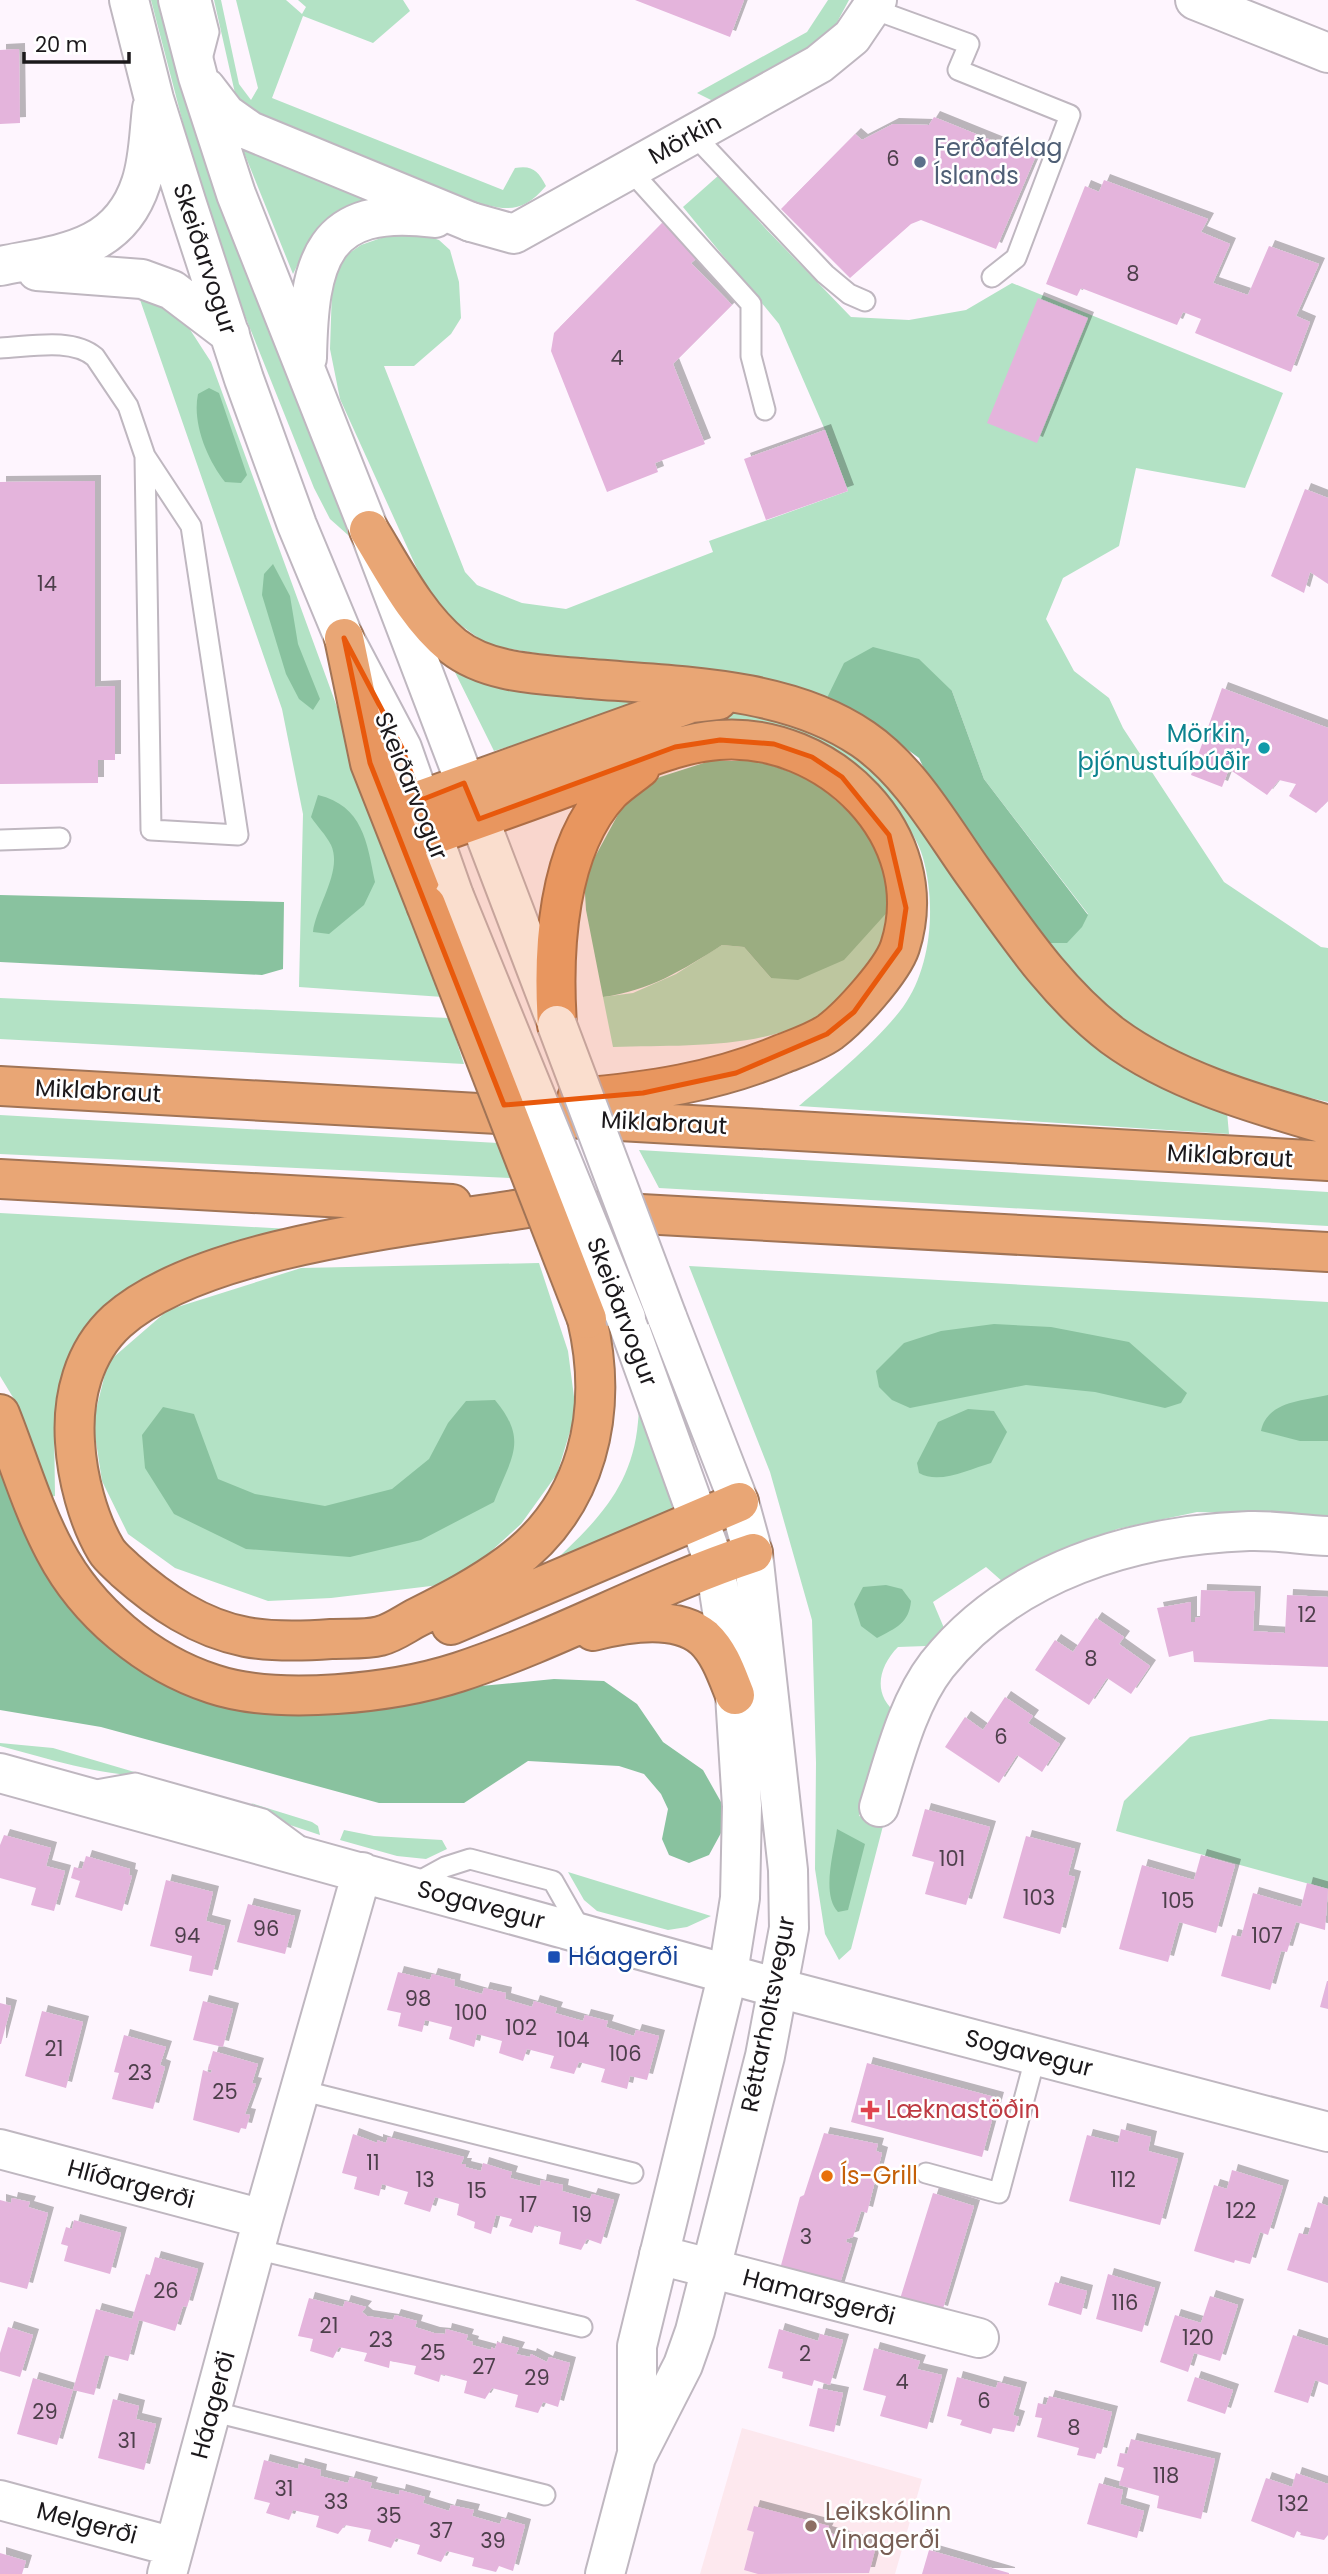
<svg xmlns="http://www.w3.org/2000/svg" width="1328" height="2574" viewBox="0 0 1328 2574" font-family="Poppins,sans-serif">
  <defs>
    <filter id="shadow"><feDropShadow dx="6" dy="-6" stdDeviation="0" flood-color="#0004"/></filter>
  </defs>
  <rect width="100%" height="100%" fill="#fef5fe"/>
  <!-- education -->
  <path fill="#fde8ee" d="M742 2428 922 2479 895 2574H700Z"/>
  <!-- green -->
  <path fill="#b3e2c5" d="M151 0H165L357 543 330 519 314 488 211 231Z
    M214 0H221L239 84 251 100 258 88 236 0H286L302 14 306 7 298 0H403L410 11 373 43 303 16 272 98 503 190 515 168C533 165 538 171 546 186 520 217 502 209 467 200L239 111Z
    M828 0H849L835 26 821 40 720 98 711 100 697 93 807 32Z
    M239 140 370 200 338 210 305 250 293 274Z
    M719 175 766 229 851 317 909 320 966 310 1012 283 1283 393 1245 488 1136 468 1119 546 1063 578 1046 619 1074 671 1109 698 1123 728 1224 882 1321 947 1328 948V1102L1205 1074 1094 1000 1045 943 1088 914 984 779 952 691 825 702 488 645 440 610 423 582 340 399 330 349 332 289 337 271 348 254 361 245 407 229 439 240 450 250 459 282 461 318 451 334 414 366H384L465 572 477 585 522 603 566 609 713 552 709 541 848 491 825 430 779 324 683 207Z
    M138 294 178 311 211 362 443 997 299 987 303 814 282 709Z
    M442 646 656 703 494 751Z
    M720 712 783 714 840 741 895 783 958 876 1227 1112 1229 1134 799 1106C832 1078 877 1042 903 1007 932 967 936 904 923 858 918 839 905 822 893 808 876 788 856 760 832 749 779 727 719 730 663 728Z
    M891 908C884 928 879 956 867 973 809 1054 702 1044 613 1047L603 997 633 993 676 974 722 945 744 947 771 978Z
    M0 998 449 1018 464 1064 0 1039Z
    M0 1115 498 1143 511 1178 0 1154Z
    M639 1150 1328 1192V1226L659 1188Z
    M0 1213 308 1230 72 1360 54 1424 55 1496 44 1498 14 1399 0 1376Z
    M539 1263 568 1351 576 1412 557 1474 521 1524 456 1583 331 1598 268 1601 175 1568 128 1534 102 1481 93 1422 108 1362 168 1310 301 1268Z
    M689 1266 1328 1302V1516L1197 1512 1117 1529 1003 1582 986 1567 933 1602 944 1628 926 1646 898 1647C878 1667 872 1696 898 1714L859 1816 884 1822 851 1949 839 1960 825 1934 815 1869 816 1763 812 1620 770 1472Z
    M636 1373 688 1515 541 1574C589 1528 632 1493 638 1422 640 1407 637 1389 636 1373Z
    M1270 1719 1328 1721V1889L1116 1831 1124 1801 1190 1737Z
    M0 1743 53 1748 148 1776C97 1775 50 1759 0 1746Z
    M251 1803 312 1822 318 1826 320 1835 290 1825Z
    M344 1830 374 1836 442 1840 447 1849 426 1859 397 1856 340 1840Z
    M568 1872 711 1916 687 1927 668 1930 597 1911 584 1900Z"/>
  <!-- forest -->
  <path fill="#89c29f" d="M209 388 219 393 247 475 241 483 225 482C207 459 192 423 198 394Z
    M273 564 290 596 298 644 320 699 313 710 299 699 286 674 262 595 264 574Z
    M873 647 919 659 952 691 984 779 1088 915 1082 927 1067 943H1045L933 788 919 758 858 713 825 702 844 663Z
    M710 761H759L813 780 862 824 886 870 891 908 844 960 798 980 771 978 744 947 722 945C683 970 649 991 603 997L586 910 584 877 627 798 660 777Z
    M318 795C363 806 367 842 375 882L364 905 329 934 313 932C316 906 343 871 331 845 326 835 317 826 311 817Z
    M0 895 284 902 283 969 262 975 0 962Z
    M994 1324 1051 1327 1129 1342 1187 1393 1181 1403 1165 1408 1095 1392 1026 1385 910 1408 892 1400 879 1387 876 1371 904 1343 941 1331Z
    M1328 1395V1441H1300L1261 1431C1267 1401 1303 1401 1328 1395Z
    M495 1400C529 1441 511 1457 494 1502L421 1540 350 1557 246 1549 174 1514 145 1468 142 1435 163 1407 194 1414 218 1479 255 1494 325 1506 392 1489 429 1459 448 1423 466 1401Z
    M968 1409 994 1411 1007 1432 991 1463C970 1469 939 1485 919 1473L917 1463 938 1422Z
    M0 1448 158 1673 460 1688 554 1679 604 1681 637 1704 663 1742 703 1770 721 1802V1833L709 1855 689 1863 669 1855 662 1839 668 1809 661 1794 644 1774 619 1766 528 1761 464 1803H379L101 1727 0 1710Z
    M886 1585 902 1589 911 1601C909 1623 896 1628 877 1638L861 1626 854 1604 863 1587Z
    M837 1829 865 1844 848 1910 838 1912C821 1894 834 1852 837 1829Z"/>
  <!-- building -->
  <path fill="#e4b4dc" filter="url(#shadow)" d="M635 0H744L730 37Z
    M19 49 20 123 0 124V50Z
    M934 117 1035 158 996 249 921 220 911 224 850 278 781 209 855 134 862 140 893 124 929 125Z
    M1104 180 1208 219 1201 232 1230 244 1213 283 1248 295 1269 246 1319 264 1296 316 1310 322 1291 372 1195 333 1201 319 1183 312 1177 325 1081 288 1077 296 1046 284 1085 186 1099 192Z
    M662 223 698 257 691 263 732 305 673 364 705 444 655 463 658 472 607 492 551 351 554 333Z
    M1038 298 1088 318 1037 443 987 423Z
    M825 430 848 491 766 520 744 459Z
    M95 481V687L115 686V760H98V783L0 784V482Z
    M1305 489 1328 498V584L1310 572 1304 593 1271 576Z
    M1222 688 1328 728V801L1316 813 1289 796 1296 784 1279 780 1267 795 1229 769 1222 787 1191 775Z
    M1201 1590 1255 1592 1253 1631 1268 1632 1285 1633 1287 1595 1328 1597V1667L1194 1662 1193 1651 1169 1657 1157 1608 1191 1602V1622H1195V1618L1200 1617Z
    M1096 1618 1124 1637 1119 1644 1150 1666 1131 1694 1107 1678 1089 1705 1035 1670 1055 1640 1073 1652Z
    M1005 1697 1033 1716 1028 1723 1060 1744 1042 1772 1017 1755 999 1783 945 1747 965 1717 983 1730Z
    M925 1809 990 1827 966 1905 925 1894 934 1862 912 1856Z
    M4 1835 51 1848 46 1866 65 1871 54 1911 31 1905 36 1888 0 1878V1845Z
    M1026 1836 1075 1849 1068 1875 1075 1877 1060 1934 1003 1918Z
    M1201 1855 1235 1865 1216 1933 1179 1922 1168 1962 1119 1949 1142 1865 1194 1880Z
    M86 1856 130 1869 129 1875 132 1876 122 1911 75 1897 80 1881 71 1878 74 1867 82 1869Z
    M166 1880 213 1892 206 1921 225 1926 212 1976 189 1971 192 1956 150 1946Z
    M1307 1883 1328 1889 1325 1930 1296 1922 1287 1952 1281 1951 1270 1990 1221 1976 1232 1935 1241 1937 1253 1893 1301 1907Z
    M248 1904 295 1916 285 1954 237 1942Z
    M398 1972 430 1980 432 1974 455 1980 454 1986 482 1994 484 1988 506 1993 505 1999 532 2007 534 2001 557 2008 555 2013 583 2021 585 2015 608 2021 606 2027 634 2036 636 2030 659 2036 647 2080 630 2076 627 2089 601 2082 605 2069 594 2066 579 2062 574 2074 550 2068 554 2056 527 2049 523 2061 499 2053 502 2041 477 2034 474 2047 449 2039 452 2027 425 2020 422 2032 398 2026 401 2013 387 2010Z
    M1327 1981H1328V2009L1320 2007Z
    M203 2001 233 2009 223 2047 193 2040Z
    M0 2003 11 2006 1 2044H0Z
    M42 2011 83 2022 66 2088 25 2076Z
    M124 2035 166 2047 160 2065 165 2067 153 2109 112 2099 119 2073 114 2072Z
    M213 2051 258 2064 252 2083 256 2084 245 2114 250 2115 246 2129 241 2128 239 2133 193 2120 203 2070 211 2073 212 2070 208 2069Z
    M867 2063 998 2098 982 2157 851 2122Z
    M1121 2129 1151 2137 1148 2151 1178 2159 1160 2225 1069 2201 1087 2135 1118 2143Z
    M824 2133 878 2144 876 2151 882 2153 867 2213 861 2211 853 2237 847 2239 846 2242 852 2244 838 2290 778 2276 800 2197 804 2195Z
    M353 2134 377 2143V2140L386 2143 388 2137 464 2157 461 2164H466L465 2167 481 2171 483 2163 512 2172 510 2178 540 2186 541 2180 563 2185 562 2191 590 2199 592 2194 614 2200 601 2244 587 2239 581 2250 559 2244 561 2232 535 2225 532 2233 509 2226 512 2219 496 2215 491 2234 474 2228 475 2222 457 2215 459 2204 435 2197 430 2212 404 2204 408 2192 394 2188 382 2184 379 2196 354 2189 357 2177 342 2173Z
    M1232 2170 1283 2186 1268 2235 1260 2232 1250 2264 1235 2260 1234 2263 1194 2251 1214 2185 1227 2189Z
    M933 2193 974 2206 942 2312 900 2299Z
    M12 2198 30 2202 28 2207 48 2213 27 2289 0 2282V2200L11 2203Z
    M1318 2202 1328 2206V2283L1287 2270 1299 2233 1308 2235Z
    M74 2220 121 2233 110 2274 64 2261 68 2246 61 2244 66 2227 72 2229Z
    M155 2257 198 2269 187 2307 183 2306 175 2331 139 2320 128 2361 105 2355 94 2395 73 2390 96 2309 132 2319 146 2274 150 2275Z
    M1108 2274 1155 2288 1142 2332 1096 2319Z
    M1055 2282 1087 2291 1081 2315 1048 2305Z
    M1210 2296 1238 2305 1220 2361 1194 2353 1188 2372 1160 2362 1175 2315 1201 2323Z
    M309 2298 343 2307 345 2301 366 2307 362 2312 367 2316 393 2320 395 2315 417 2321 415 2327 434 2333 445 2334 446 2329 468 2335 466 2340 473 2342 472 2345 491 2350V2347L495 2349 497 2342 519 2348 516 2354 530 2357 531 2354 547 2362 549 2357 570 2363 558 2407 543 2402 538 2413 515 2407 518 2395 492 2388 485 2399 464 2393 467 2381 441 2374 439 2382 414 2374 416 2366 390 2361 389 2368 364 2361 367 2353 339 2347 333 2358 310 2351 313 2339 298 2336Z
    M8 2327 33 2335 20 2377 0 2371V2353Z
    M779 2329 818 2341 820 2334 843 2340 830 2385 814 2380 812 2386 782 2378 783 2372 768 2368Z
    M1293 2335 1328 2346V2385L1315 2380 1308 2403 1274 2392Z
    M874 2348 920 2361 917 2369 942 2375 927 2429 880 2416 886 2396 863 2390Z
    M957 2377 996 2388 998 2382 1021 2388 1013 2415 1019 2417 1014 2432 993 2428 991 2434 960 2425 962 2420 947 2416Z
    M1195 2377 1233 2390 1225 2414 1187 2401Z
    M33 2378 73 2390 57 2445 17 2434Z
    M818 2388 843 2393 834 2432 809 2426Z
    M1049 2396 1112 2412 1101 2454 1097 2453 1095 2459 1077 2455 1079 2448 1037 2437 1042 2418 1035 2417 1038 2403 1046 2405Z
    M113 2399 139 2406 136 2419 156 2424 144 2470 98 2458Z
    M1131 2439 1215 2459 1201 2519 1157 2508 1159 2496 1119 2485 1124 2468 1117 2466 1120 2453 1127 2454Z
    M264 2460 298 2469 299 2464 321 2470 320 2476 348 2483 350 2477 372 2483 370 2488 399 2495 400 2490 425 2497 423 2503 449 2511 451 2505 474 2510 472 2516 500 2524 502 2518 525 2525 513 2571 499 2566 496 2572 472 2566 474 2558 447 2551 441 2562 417 2554 420 2545 396 2538 391 2548 368 2541 371 2530 345 2525 338 2534 316 2527 319 2516 293 2510 289 2520 266 2513 270 2503 254 2499Z
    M1296 2473 1328 2484V2535L1324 2540 1300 2535 1301 2533 1297 2531 1294 2538 1251 2521 1266 2478 1292 2487Z
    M1099 2483 1123 2490 1120 2504 1144 2511 1137 2538 1087 2524Z
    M754 2506 829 2526 826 2532 876 2546 869 2573 758 2574 744 2570 754 2532 747 2530Z
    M929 2550 1009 2573V2574H922Z
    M0 2553 26 2561 22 2574H0Z"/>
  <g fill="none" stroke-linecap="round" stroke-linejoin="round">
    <defs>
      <path id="lane" d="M201 0 209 32 201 63
        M873 9 969 44 958 70 1070 115 1016 258 992 277
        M693 134 825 274 849 294 865 301
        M630 170 751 304V356L765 410
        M0 348C28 347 72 337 95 357L128 406 145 456 191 526 238 835 151 830 145 456
        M0 840 60 838
        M96 1790 135 1783 263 1819 297 1844
        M412 1885 445 1867 470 1859 553 1881 582 1932
        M300 2090 633 2173
        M926 2173 999 2193 1036 2055
        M255 2249 582 2327
        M211 2411 545 2495"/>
      <path id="street" d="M1195 0 1328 53
        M471 222 514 234 819 64 852 37 877 0
        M0 1773 778 1988 1328 2132
        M879 1807C894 1760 907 1704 937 1665 1012 1571 1133 1535 1249 1531 1275 1530 1302 1535 1328 1536
        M0 2149 263 2219
        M659 2255 979 2338
        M0 2500 174 2547
        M167 2574 263 2219 362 1872"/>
      <path id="secondary" d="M129 0 154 99 186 201 244 379 297 525 344 638 402 748 454 896
        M178 0 198 77 236 194 369 530 555 1018
        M206 88 226 114 250 131 471 222
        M0 266C60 254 119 251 141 183 149 160 149 132 152 108
        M37 271 142 279 172 290 230 334
        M307 358C309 261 321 203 435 218
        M626 1318 715 1565 735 1695 742 1806 740 1898 728 1973 637 2346V2449
        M605 2574 636 2457 683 2365 695 2331 765 2056 789 1928 788 1870 753 1553 739 1502 667 1317"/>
      <path id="highway" d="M369 530C393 569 417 617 453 646 487 673 537 674 579 678 670 686 785 685 863 739 910 771 941 827 973 872 1015 930 1055 992 1113 1036 1174 1081 1256 1104 1328 1125
        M344 638 370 763 426 905
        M421 800 691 703 718 700
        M433 835C490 815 546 795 602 774 640 761 678 743 718 740 827 731 936 835 900 947 892 971 850 1017 830 1032 816 1042 797 1048 782 1054 716 1082 648 1092 577 1098
        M557 1025C552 951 557 849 610 792 619 783 630 776 640 768
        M0 1086 1328 1161
        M0 1179 452 1204
        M527 1208C415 1226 201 1246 117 1321 83 1352 72 1398 75 1442 77 1477 88 1520 106 1550 110 1557 119 1564 125 1570 160 1601 199 1628 246 1637 273 1642 304 1641 331 1639 346 1638 365 1640 380 1636 393 1633 406 1623 418 1617 450 1601 479 1586 509 1564 588 1506 609 1412 587 1319
        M551 1209 1328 1252
        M0 1414C18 1459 32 1508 55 1551 87 1612 148 1663 213 1684 279 1706 394 1693 459 1672 560 1639 652 1586 753 1553
        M451 1625 739 1502
        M593 1631C625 1623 676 1614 704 1638 720 1653 727 1675 735 1695"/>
    </defs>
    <!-- lane casing -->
    <use href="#lane" stroke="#bfb7c0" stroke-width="23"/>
    <!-- street casing -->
    <use href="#street" stroke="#bfb7c0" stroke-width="42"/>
    <!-- secondary casing -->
    <use href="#secondary" stroke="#bfb7c0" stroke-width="42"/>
    <!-- highway casing -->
    <use href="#highway" stroke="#a17456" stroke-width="42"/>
    <!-- lane -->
    <use href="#lane" stroke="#fff" stroke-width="19"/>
    <!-- street -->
    <use href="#street" stroke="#fff" stroke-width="38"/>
    <!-- secondary -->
    <use href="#secondary" stroke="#fff" stroke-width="38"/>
    <!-- highway -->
    <use href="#highway" stroke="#e9a675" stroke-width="38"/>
    <defs>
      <path id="secondary-bridge" d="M454 896 626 1318
        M557 1025 667 1317"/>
      <path id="highway-bridge" d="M426 905 587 1319"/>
    </defs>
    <!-- secondary-bridge casing -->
    <use href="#secondary-bridge" stroke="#bfb7c0" stroke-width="42" stroke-linecap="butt"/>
    <!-- highway-bridge casing -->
    <use href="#highway-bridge" stroke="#a17456" stroke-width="42" stroke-linecap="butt"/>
    <!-- secondary-bridge -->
    <use href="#secondary-bridge" stroke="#fff" stroke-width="38"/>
    <!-- highway-bridge -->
    <use href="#highway-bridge" stroke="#e9a675" stroke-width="38"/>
  </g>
  <!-- marked area -->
  <path fill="#e8590c" fill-opacity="0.2" stroke="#e8590c" stroke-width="5" stroke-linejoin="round" d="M344 638 402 748 421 800 464 783 479 819 675 747 720 740 774 744 812 757 842 777 889 835 906 908 900 948 854 1012 827 1034 736 1073 643 1093 504 1105 370 763Z"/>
  <!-- markers -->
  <circle fill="#5c6f8a" stroke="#fff" stroke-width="2.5" cx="920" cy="162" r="7"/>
  <circle fill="#0f9aa8" stroke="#fff" stroke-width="2.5" cx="1264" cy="748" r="7"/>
  <rect fill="#1a4fb4" stroke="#fff" stroke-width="2.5" x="547" y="1950" width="14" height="14" rx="3.5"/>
  <path fill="#e0444e" stroke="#fff" stroke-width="2.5" d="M866.5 2099.5h7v7h7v7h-7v7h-7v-7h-7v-7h7z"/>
  <circle fill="#e8710a" stroke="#fff" stroke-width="2.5" cx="827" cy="2176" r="7"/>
  <circle fill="#8d6e63" stroke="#fff" stroke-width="2.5" cx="811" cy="2526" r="7"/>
  <g text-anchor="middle" stroke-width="5" stroke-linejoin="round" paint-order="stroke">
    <!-- number labels -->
    <g font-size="21" fill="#4d3f4b">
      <text x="893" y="166">6</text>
      <text x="1133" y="281">8</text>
      <text x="617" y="365">4</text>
      <text x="47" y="591">14</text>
      <text x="1307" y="1622">12</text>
      <text x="1091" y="1666">8</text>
      <text x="1001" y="1744">6</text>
      <text x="952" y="1866">101</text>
      <text x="1039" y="1905">103</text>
      <text x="1178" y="1908">105</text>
      <text x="266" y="1936">96</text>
      <text x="187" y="1943">94</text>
      <text x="1267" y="1943">107</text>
      <text x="418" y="2006">98</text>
      <text x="471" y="2020">100</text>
      <text x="521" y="2035">102</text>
      <text x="573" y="2047">104</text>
      <text x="54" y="2056">21</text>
      <text x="625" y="2061">106</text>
      <text x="140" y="2080">23</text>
      <text x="225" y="2099">25</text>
      <text x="373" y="2170">11</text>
      <text x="425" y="2187">13</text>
      <text x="1123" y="2187">112</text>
      <text x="477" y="2198">15</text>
      <text x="528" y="2212">17</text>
      <text x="1241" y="2218">122</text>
      <text x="582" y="2222">19</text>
      <text x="806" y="2244">3</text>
      <text x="166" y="2298">26</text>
      <text x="1125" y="2310">116</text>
      <text x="329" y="2333">21</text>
      <text x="1198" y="2345">120</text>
      <text x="381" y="2347">23</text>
      <text x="433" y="2360">25</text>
      <text x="805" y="2361">2</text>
      <text x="484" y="2374">27</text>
      <text x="537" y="2385">29</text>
      <text x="902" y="2389">4</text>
      <text x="984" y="2408">6</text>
      <text x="45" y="2419">29</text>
      <text x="1074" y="2435">8</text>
      <text x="127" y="2448">31</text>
      <text x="1166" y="2483">118</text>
      <text x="284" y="2496">31</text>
      <text x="336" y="2509">33</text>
      <text x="1293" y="2511">132</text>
      <text x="389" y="2523">35</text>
      <text x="441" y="2538">37</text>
      <text x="493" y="2548">39</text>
    </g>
    <!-- street labels -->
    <g font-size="24" fill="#1b181b" stroke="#fff">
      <text transform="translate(685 139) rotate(-29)" y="8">Mörkin</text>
      <text transform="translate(205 259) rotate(72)" y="8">Skeiðarvogur</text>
      <text transform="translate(411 786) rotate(68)" y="8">Skeiðarvogur</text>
      <text transform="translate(98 1091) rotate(3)" y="8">Miklabraut</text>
      <text transform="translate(664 1123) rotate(3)" y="8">Miklabraut</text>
      <text transform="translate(1230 1156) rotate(3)" y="8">Miklabraut</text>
      <text transform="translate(622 1312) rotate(69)" y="8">Skeiðarvogur</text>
      <text transform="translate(481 1905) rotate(15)" y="8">Sogavegur</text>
      <text transform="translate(768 2014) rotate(-79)" y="8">Réttarholtsvegur</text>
      <text transform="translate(1029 2053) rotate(14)" y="8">Sogavegur</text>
      <text transform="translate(131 2184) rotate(15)" y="8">Hlíðargerði</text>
      <text transform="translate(819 2297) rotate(15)" y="8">Hamarsgerði</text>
      <text transform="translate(213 2405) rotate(-75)" y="8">Háagerði</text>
      <text transform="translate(87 2523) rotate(15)" y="8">Melgerði</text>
    </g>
    <!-- service labels -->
    <g font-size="24" fill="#4e5e75" stroke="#fff" text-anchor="start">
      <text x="934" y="156">Ferðafélag<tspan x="934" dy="28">Íslands</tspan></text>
    </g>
    <!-- culture labels -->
    <g font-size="24" fill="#0d838f" stroke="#fff" text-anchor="end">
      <text x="1250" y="742">Mörkin,<tspan x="1250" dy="28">þjónustuíbúðir</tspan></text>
    </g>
    <!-- transit labels -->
    <g font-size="24" fill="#164399" stroke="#fff" text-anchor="start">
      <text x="568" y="1965">Háagerði</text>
    </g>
    <!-- health labels -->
    <g font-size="24" fill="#be3a42" stroke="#fff" text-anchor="start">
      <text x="886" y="2118">Læknastöðin</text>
    </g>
    <!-- food labels -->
    <g font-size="24" fill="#c56008" stroke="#fff" text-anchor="start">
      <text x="841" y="2184">Ís-Grill</text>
    </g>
    <!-- education labels -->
    <g font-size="24" fill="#785e54" stroke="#fff" text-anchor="start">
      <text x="825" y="2520">Leikskólinn<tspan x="825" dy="28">Vinagerði</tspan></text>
    </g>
  </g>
  <!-- scale -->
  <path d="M24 52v10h105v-10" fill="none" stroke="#1b181b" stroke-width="3.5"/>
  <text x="35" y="52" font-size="21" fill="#1b181b" stroke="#ffffff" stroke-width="5" paint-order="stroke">20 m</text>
</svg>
